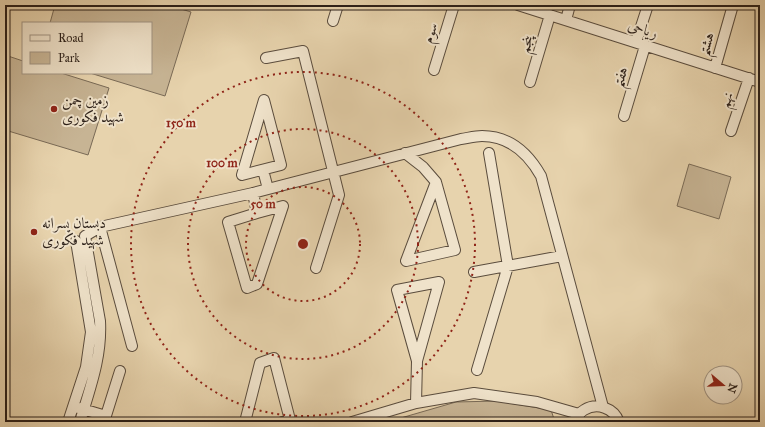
<svg xmlns="http://www.w3.org/2000/svg" width="765" height="427" viewBox="0 0 765 427" font-family="'IM FELL Great Primer',Amiri,serif">
  <rect width="100%" height="100%" fill="#e7d3ad"/>
  <filter id="stains"><feTurbulence type="fractalNoise" baseFrequency=".005" numOctaves="4"/><feColorMatrix values="0 0 0 0 .2 0 0 0 0 .09 0 0 0 0 .02 0 0 0 .5 -.17"/></filter>
  <radialGradient id="worn" r=".72"><stop offset=".6" stop-color="#630" stop-opacity="0"/><stop offset="1" stop-color="#630" stop-opacity=".3"/></radialGradient>
  <!-- green -->
  <path fill="#c7b494" stroke="#796a56" d="M55 5H168L191 12 165 96 90 73H151V23H50Z
    M5 55 23 61V73H61L109 88 88 155 5 130Z
    M689 164 731 177 719 219 677 206Z
    M497 401 551 410 555 422H387L456 402Z"/>
  <g fill="none" stroke-linecap="round" stroke-linejoin="round">
    <defs>
      <path id="minor" d="M518 5 760 82
        M566 20 570 5
        M333 21 338 5
        M636 42 648 5
        M266 58 303 51 339 195 316 268
        M715 68 733 5
        M434 70 454 5
        M530 82 550 15
        M264 100 281 165 242 175Z
        M624 116 645 46
        M731 131 749 78
        M405 153 423 167 436 182 455 250 406 261 436 182
        M263 170 268 189
        M253 193 257 213 283 206 257 284 247 288 228 222 257 213
        M100 227 132 346
        M474 272 562 256
        M477 370 508 266 489 153
        M416 403 417 361 439 282 397 290 417 361
        M79 408 106 416
        M68 422 86 367 91 332 76 241
        M80 422C90 388 102 357 100 321L85 236 100 227 253 193 461 139C468 138 475 136 482 136 509 136 528 153 541 176L603 407
        M104 422 120 371
        M245 422 260 363 274 358 290 420 282 422
        M352 422 416 403 474 393 537 402 579 414
        M574 422C577 417 580 412 584 410 597 402 614 408 619 422"/>
    </defs>
    <!-- minor casing -->
    <use href="#minor" stroke="#5a4c3d" stroke-width="12"/>
    <!-- minor -->
    <use href="#minor" stroke="#efe2ca" stroke-width="10"/>
  </g>
  <!-- distance rings -->
  <g fill="none" stroke="#8f2418" stroke-width="2" stroke-dasharray="2 4">
    <circle cx="303" cy="244" r="57"/>
    <circle cx="303" cy="244" r="115"/>
    <circle cx="303" cy="244" r="172"/>
  </g>
  <!-- markers -->
  <g fill="#8f2418" stroke="#efe2ca" stroke-width="1.5">
    <circle cx="54" cy="109" r="4"/>
    <circle cx="34" cy="232" r="4"/>
  </g>
  <g text-anchor="middle" stroke-width="4" stroke-linejoin="round" paint-order="stroke">
    <!-- street labels -->
    <g font-size="15" fill="#2b1f18" stroke="#efe2ca">
      <text transform="translate(643 29) rotate(18)" y="5">ریاحی</text>
      <text transform="translate(430 33) rotate(-73)" y="5">سوم</text>
      <text transform="translate(526 44) rotate(-73)" y="5">پنجم</text>
      <text transform="translate(706 44) rotate(-74)" y="5">هشتم</text>
      <text transform="translate(620 77) rotate(-73)" y="5">هفتم</text>
      <text transform="translate(726 100) rotate(-71)" y="5">نهم</text>
    </g>
    <!-- poi labels -->
    <g font-size="15" fill="#2b1f18" stroke="#efe2ca" text-anchor="start">
      <text x="62" y="105">زمین چمن<tspan x="62" dy="17">شهید فکوری</tspan></text>
      <text x="42" y="228">دبستان پسرانه<tspan x="42" dy="17">شهید فکوری</tspan></text>
    </g>
  </g>
  <circle cx="303" cy="244" r="6" fill="#8f2418" stroke="#efe2ca" stroke-width="2"/>
  <g font-size="12" text-anchor="middle" font-weight="bold" fill="#8f2418" stroke="#efe2ca" stroke-width="4" stroke-linejoin="round" paint-order="stroke">
    <text x="181" y="127">150 m</text>
    <text x="222" y="167">100 m</text>
    <text x="263" y="208">50 m</text>
  </g>
  <!-- margin -->
  <rect width="765" height="427" fill="none" stroke="#e7d3ad" stroke-width="20"/>
  <rect x="6" y="6" width="753" height="415" fill="none" stroke="#2b1f18" stroke-width="2"/>
  <rect x="10" y="10" width="745" height="407" fill="none" stroke="#2b1f18"/>
  <!-- legend -->
  <rect x="22" y="22" width="130" height="52" fill="#efe2ca" stroke="#a19483"/>
  <rect x="30" y="35" width="20" height="6" fill="#efe2ca" stroke="#a19483"/>
  <text x="58" y="42" font-size="12" fill="#2b1f18">Road</text>
  <rect x="30" y="52" width="20" height="12" fill="#c7b494" stroke="#a19483"/>
  <text x="58" y="62" font-size="12" fill="#2b1f18">Park</text>
  <!-- north arrow -->
  <g transform="translate(723 385) rotate(109)"><circle r="19" fill="#efe2ca" stroke="#a19483"/>
  <path d="M0-3L7 15L0 10L-7 15Z" fill="#8f2418"/>
  <text y="-6" font-size="11" font-weight="bold" text-anchor="middle" fill="#2b1f18">N</text>
  </g>
  <rect width="100%" height="100%" filter="url(#stains)"/>
  <rect width="100%" height="100%" fill="url(#worn)"/>
</svg>
